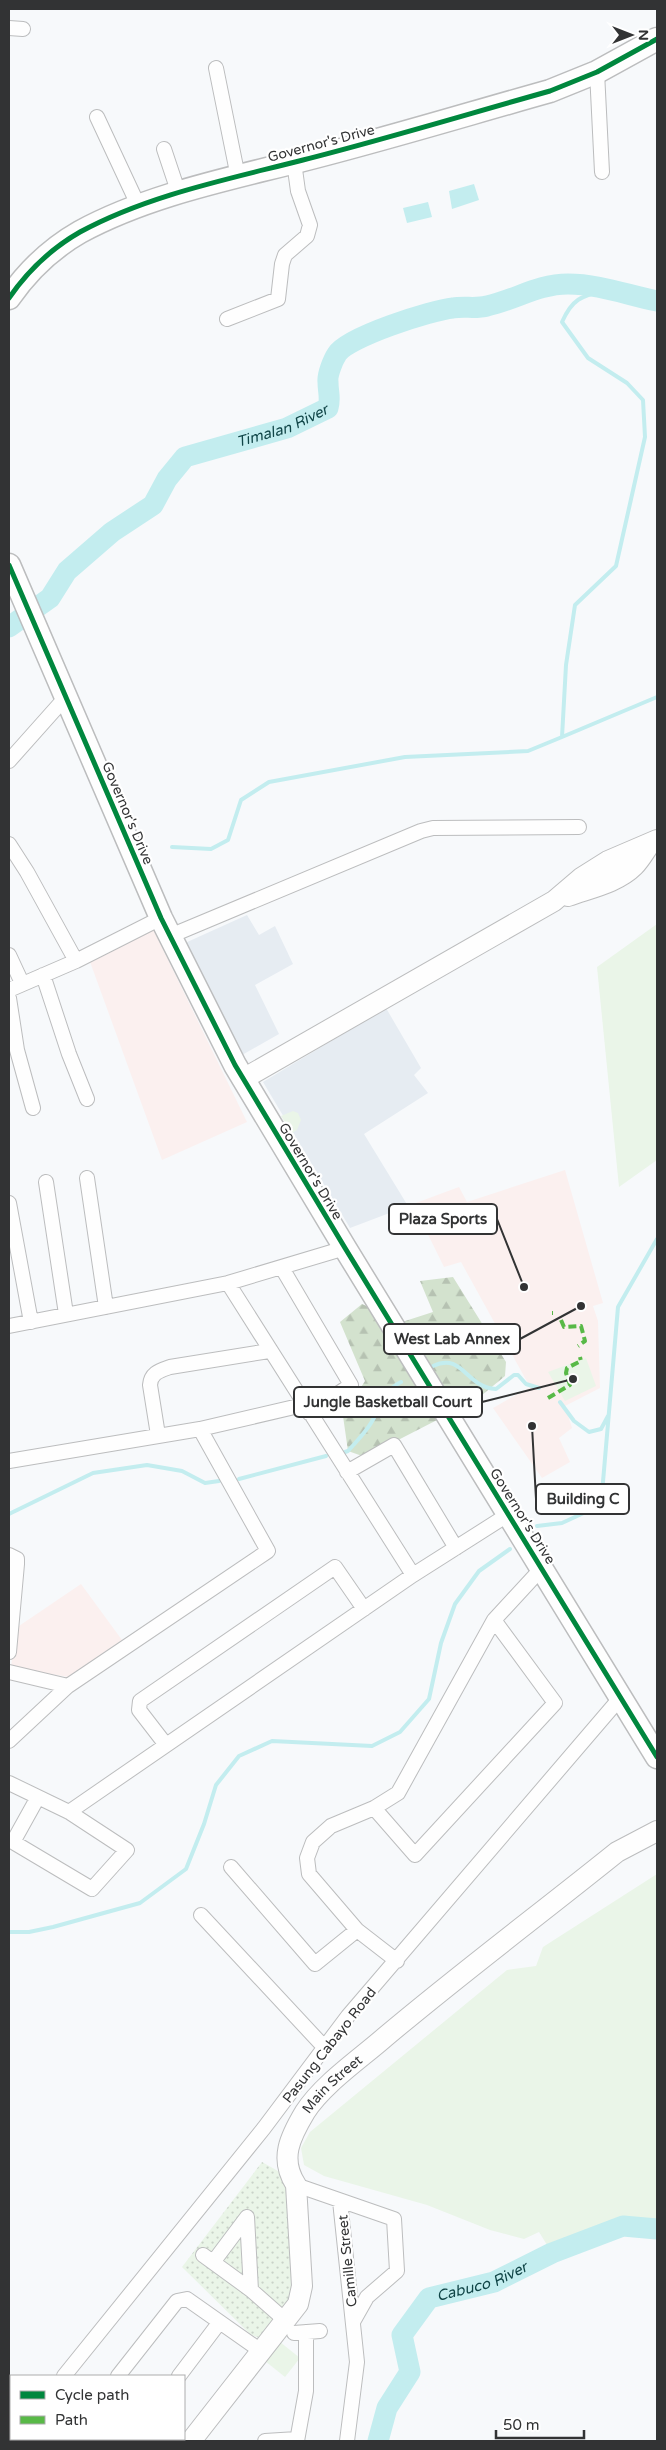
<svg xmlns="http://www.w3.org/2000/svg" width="666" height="2450" viewBox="0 0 666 2450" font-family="'Varela Round',sans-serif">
  <defs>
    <pattern id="forest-firs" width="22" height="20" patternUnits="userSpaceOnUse" patternTransform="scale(1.25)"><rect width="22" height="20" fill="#d3e2ce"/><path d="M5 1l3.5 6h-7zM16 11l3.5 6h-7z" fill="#b6c2b2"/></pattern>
    <pattern id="park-dots" width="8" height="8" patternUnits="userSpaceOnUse" patternTransform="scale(1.25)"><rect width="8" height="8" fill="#eaf5e8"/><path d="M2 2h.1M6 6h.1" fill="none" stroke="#c9d2c8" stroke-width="1.8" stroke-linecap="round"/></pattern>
  </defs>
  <rect width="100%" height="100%" fill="#f7f9fb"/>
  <!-- built -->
  <path fill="#e6ecf2" d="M247 915 259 935 275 926 293 964 255 985 279 1034 242 1055 185 943Z
    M386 1008 421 1068 414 1075 428 1093 364 1134 408 1206 350 1228 263 1082Z"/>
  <!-- education -->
  <path fill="#fbf0ef" d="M153 929 247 1122 162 1160 89 959Z
    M565 1170 603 1303 593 1306 598 1321 600 1388 565 1406 572 1428 559 1438 570 1462 542 1478 493 1408 530 1387 461 1262 444 1267 413 1204 459 1187 467 1202Z
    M81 1584 122 1640 68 1677 11 1667 16 1628Z"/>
  <!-- grass -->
  <path fill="#eaf5e8" d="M657 924V1160L619 1187 597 967Z
    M293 1111 298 1113 301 1120 297 1130 292 1133 281 1116Z
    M586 1358 596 1386 565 1401 548 1372Z
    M657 1874V2229L623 2226 552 2253 539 2232 524 2239 490 2230 427 2205 324 2176 304 2165 301 2148 310 2132 507 1970 536 1966 543 1947Z
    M280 2342 300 2358 285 2377 265 2361Z"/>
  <!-- forest -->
  <path fill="url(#forest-firs)" d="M453 1277 506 1362 505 1376 476 1400 365 1457 348 1451 343 1416 365 1381 340 1322 362 1304 402 1322 433 1312 420 1281Z"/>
  <!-- park -->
  <path fill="url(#park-dots)" d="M262 2162 285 2175 294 2274 291 2304 259 2338 250 2334 182 2267Z"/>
  <!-- water -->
  <path fill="#c3edef" d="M474 184 479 200 452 209 449 191Z
    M428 202 432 217 407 223 403 208Z"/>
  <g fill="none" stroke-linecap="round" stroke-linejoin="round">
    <!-- stream -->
    <path stroke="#c3edef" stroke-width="4" d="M562 737 657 697
      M172 847 211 849 228 840 241 800 269 782 405 757 528 751 562 737 566 665 575 605 616 566 645 437 643 400 627 383 588 358 562 322C573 297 583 296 608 289
      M433 1366C463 1352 465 1387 496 1389L514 1375H518L526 1384 539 1388
      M560 1402 574 1421 589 1432 601 1429 608 1416
      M345 1452 348 1451C356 1442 365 1433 371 1423 381 1407 383 1391 401 1382
      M239 1479 326 1456
      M9 1514 93 1473 147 1465 182 1471 205 1483 219 1481
      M537 1526 562 1523 601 1505 618 1307 657 1239
      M9 1932H29L53 1927 140 1903 186 1869 204 1824 216 1785 239 1756 272 1741 372 1746 400 1732 429 1699 441 1643 455 1604 479 1571 510 1549"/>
    <!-- river -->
    <g stroke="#c3edef" stroke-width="21">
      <path id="s1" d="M9 627 50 598 67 571 112 532 153 505 167 479 185 457 287 428 328 408C331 398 328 393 328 382 327 375 333 360 337 354 347 337 432 310 453 308 464 306 476 309 487 306 515 300 538 284 568 284 599 284 627 295 657 301"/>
      <path id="s2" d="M378 2441 387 2408 410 2372 402 2335 429 2298 494 2282 552 2253 623 2226 657 2229"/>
    </g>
    <defs>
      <path id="street" d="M9 28 23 29
        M216 68 238 177
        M597 72 602 172
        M97 117 139 207
        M164 149 179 194
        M227 319 278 299 282 264 285 255 307 236 310 225 298 191 294 162
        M9 761 66 697
        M9 844 27 872 76 961
        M170 936 421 831 433 828 579 827
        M9 955 22 983
        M43 975 69 1054 87 1099
        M9 990 76 961 161 918
        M9 998 17 1050 33 1108
        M87 1178 106 1307
        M46 1182 66 1314
        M9 1203 31 1322
        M282 1268 351 1385 309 1413
        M228 1283 413 1575
        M9 1326 228 1283 345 1248
        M158 1435 150 1385C151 1373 159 1371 170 1367L269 1351
        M9 1461 200 1429 303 1405
        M347 1472 394 1445 456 1548
        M9 1555 17 1559V1564L9 1652
        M494 1620 542 1568
        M9 1672 68 1686
        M9 1741 68 1686 268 1551 200 1429
        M166 1745 139 1710 140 1701 335 1567 364 1609
        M9 1783 69 1812 127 1850 92 1889 13 1842 38 1797
        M374 1808 415 1855 555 1703 494 1620 398 1793 374 1808 331 1826 313 1842 307 1858 309 1874 357 1930 397 1961
        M69 1812 413 1575 509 1514
        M231 1867 315 1964 357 1930
        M201 1915 325 2048
        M296 2185 394 2219 397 2271 367 2297 354 2320
        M340 2201 357 2362 347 2441
        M203 2255 251 2290 285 2320
        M214 2261 247 2217 251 2290
        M294 2333 320 2331
        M64 2376 264 2128 348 2016 621 1697
        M118 2376 177 2301 187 2299 261 2351
        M179 2376 219 2323
        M9 2440 11 2438
        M67 2441 69 2439
        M129 2441 131 2439
        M265 2441 297 2439
        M297 2441 306 2391V2332"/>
      <g id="secondary">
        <path d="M568 896C590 888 617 883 634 866 640 860 645 851 650 844"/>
        <path d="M243 1079 554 901 581 878 608 861 657 840"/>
        <path id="s3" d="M191 2441 298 2304 302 2286 296 2185C279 2159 290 2137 305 2112 323 2084 360 2059 385 2037 461 1973 540 1914 617 1852L657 1831"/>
      </g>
      <path id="primary" d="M9 298C27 272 52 248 80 232 148 195 229 179 303 160 386 139 468 114 550 91L597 72 657 39
        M9 565 161 918 235 1065 345 1248 657 1757"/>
    </defs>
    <!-- street casing -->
    <use href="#street" stroke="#bcbdbe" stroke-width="16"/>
    <!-- secondary casing -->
    <use href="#secondary" stroke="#bcbdbe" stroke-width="22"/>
    <!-- primary casing -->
    <use href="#primary" stroke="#bcbdbe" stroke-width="25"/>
    <!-- street -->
    <use href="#street" stroke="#fefefe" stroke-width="14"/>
    <!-- secondary -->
    <use href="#secondary" stroke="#fefefe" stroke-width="20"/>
    <!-- primary -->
    <use href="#primary" stroke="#fefefe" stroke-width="22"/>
    <!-- quiet -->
    <path stroke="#58b947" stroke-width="4" stroke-dasharray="8 4" stroke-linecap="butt" d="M552 1313H553
      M561 1320 564 1327 581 1326 585 1341 578 1346
      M548 1398 570 1385 566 1373 567 1368 581 1361 580 1357"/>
    <defs>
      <path id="cycleway" d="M9 298C27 272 52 248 80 232 148 195 229 179 303 160 386 139 468 114 550 91L597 72 657 39
        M9 565 161 918 235 1065 345 1248 657 1757"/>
    </defs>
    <!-- cycleway casing -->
    <use href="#cycleway" stroke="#fff" stroke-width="8"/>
    <!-- cycleway -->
    <use href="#cycleway" stroke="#00873e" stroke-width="5"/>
  </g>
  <g text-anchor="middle" stroke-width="4.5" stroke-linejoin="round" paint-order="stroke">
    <!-- street labels -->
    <g font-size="14" fill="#323334" stroke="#fff">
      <text transform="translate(321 143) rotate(-15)" y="5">Governor's Drive</text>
      <text transform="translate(128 813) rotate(67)" y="5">Governor's Drive</text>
      <text transform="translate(311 1171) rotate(59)" y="5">Governor's Drive</text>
      <text transform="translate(523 1516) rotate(58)" y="5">Governor's Drive</text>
      <text transform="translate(329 2045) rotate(-52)" y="5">Pasung Cabayo Road</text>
      <text dy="5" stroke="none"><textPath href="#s3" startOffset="411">Main Street</textPath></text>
      <text transform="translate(347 2261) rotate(-96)" y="5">Camille Street</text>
    </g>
    <!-- water labels -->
    <g font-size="15" font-style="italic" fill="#104547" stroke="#fff">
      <text dy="5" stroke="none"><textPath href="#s1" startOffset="351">Timalan River</textPath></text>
      <text dy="5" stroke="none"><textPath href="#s2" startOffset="216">Cabuco River</textPath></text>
    </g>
  </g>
  <!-- callouts -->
  <path fill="none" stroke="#323334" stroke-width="2" d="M524 1287L497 1219M581 1306L520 1339M573 1379L482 1402M532 1426L536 1499"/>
  <g fill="#323334" stroke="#fff" stroke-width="2">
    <circle cx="524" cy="1287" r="5"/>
    <circle cx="581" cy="1306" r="5"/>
    <circle cx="573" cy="1379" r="5"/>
    <circle cx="532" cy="1426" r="5"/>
  </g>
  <g fill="#fff" stroke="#323334" stroke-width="2">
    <rect x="389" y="1204" width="108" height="30" rx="5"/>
    <rect x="384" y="1324" width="136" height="30" rx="5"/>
    <rect x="294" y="1387" width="188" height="30" rx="5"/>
    <rect x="536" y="1484" width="93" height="30" rx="5"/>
  </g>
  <g font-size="15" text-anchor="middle" font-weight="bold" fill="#323334">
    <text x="443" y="1224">Plaza Sports</text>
    <text x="452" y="1344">West Lab Annex</text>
    <text x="388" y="1407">Jungle Basketball Court</text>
    <text x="583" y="1504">Building C</text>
  </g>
  <!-- border -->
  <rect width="666" height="2450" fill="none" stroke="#323334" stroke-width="20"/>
  <!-- legend -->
  <rect x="10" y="2375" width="175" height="65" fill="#ffffff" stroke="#adadae"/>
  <rect x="20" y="2391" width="25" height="8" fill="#00873e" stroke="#adadae"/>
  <text x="55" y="2400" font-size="15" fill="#323334">Cycle path</text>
  <rect x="20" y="2416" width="25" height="8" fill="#58b947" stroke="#adadae"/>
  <text x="55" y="2425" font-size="15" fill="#323334">Path</text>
  <!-- north arrow -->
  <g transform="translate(631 35) rotate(90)" stroke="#ffffff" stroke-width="4" paint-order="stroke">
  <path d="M0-4L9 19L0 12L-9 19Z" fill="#323334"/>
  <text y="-8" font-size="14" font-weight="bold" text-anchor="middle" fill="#323334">N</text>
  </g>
  <!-- scale -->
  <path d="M496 2430v8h88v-8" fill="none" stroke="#323334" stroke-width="2.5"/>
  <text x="503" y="2430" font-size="15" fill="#323334" stroke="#ffffff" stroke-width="4" paint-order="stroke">50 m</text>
</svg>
